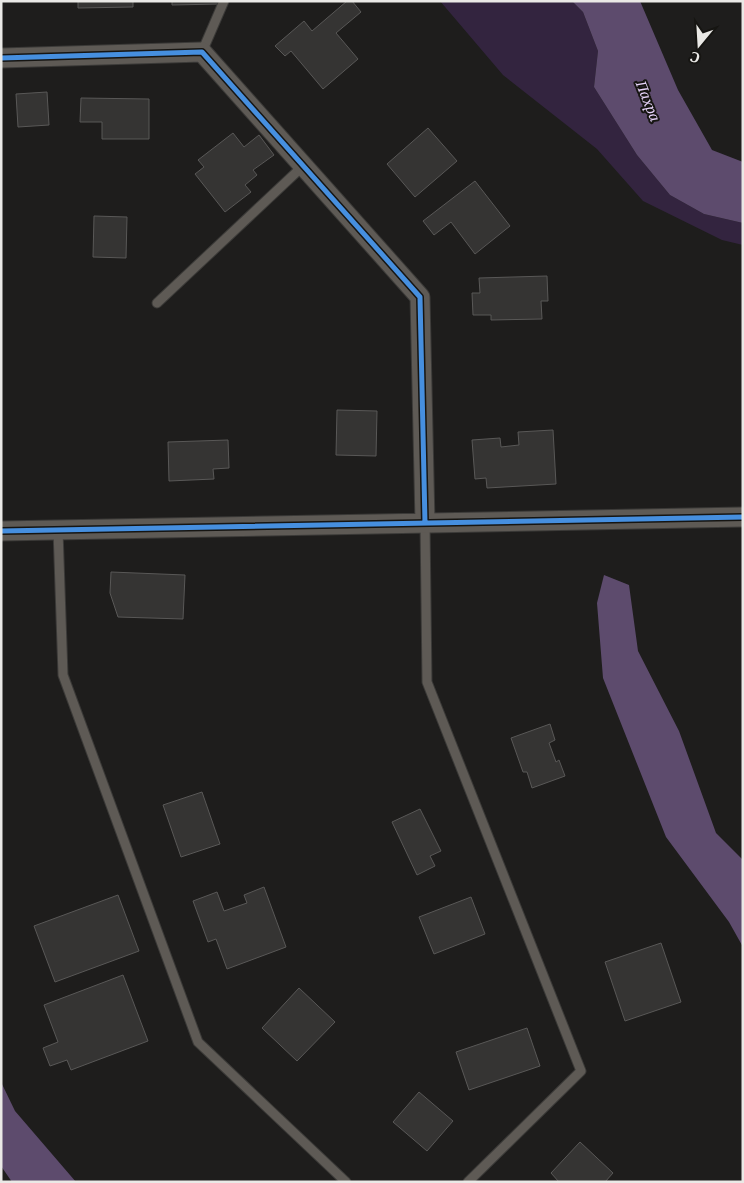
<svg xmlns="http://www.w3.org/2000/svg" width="744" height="1183" viewBox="0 0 744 1183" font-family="'Noto Serif',serif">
  <rect width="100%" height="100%" fill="#1e1d1c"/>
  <!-- green -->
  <path fill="#33243f" d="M440 1H572L583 12 598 51 594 87 637 155 670 195 704 214 743 223V245L722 240 643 201 597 149 503 75Z"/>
  <!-- water -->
  <path fill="#5d4b6d" d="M572 1H640L678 90 712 150 743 162V223L704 214 670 195 637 155 594 87 598 51 583 12Z
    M604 575 629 585 638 651 679 731 716 833 743 860V947L729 922 666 837 603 678 597 603Z
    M1 1082 15 1111 76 1182H12L1 1166Z"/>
  <!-- building -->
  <path fill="#353433" stroke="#595857" d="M78 1H133V7L78 8Z
    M172 1H220V4L172 5Z
    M347 1H352L361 12 336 33 358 59 323 89 291 51 285 56 275 46 304 21 312 31Z
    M47 92 49 125 18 127 16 94Z
    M81 98 149 99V139H102V122H80Z
    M428 128 457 161 415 197 387 164Z
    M233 133 244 147 259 135 274 155 253 170 257 175 245 185 251 192 225 212 195 174 204 167 198 160Z
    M475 181 510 226 475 254 451 222 434 235 423 221Z
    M94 216 127 217 126 258 93 257Z
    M547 276 548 301H541L542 319 491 320V315H473L472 293H480L479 278Z
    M337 410 377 411 376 456 336 455Z
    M553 430 556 484 487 488 486 478 475 479 472 440 500 438 501 447 519 445 518 432Z
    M228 440 229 468 213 469 214 479 169 481 168 442Z
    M111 572 185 575 183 619 118 617 110 593Z
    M550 724 555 740 549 743 556 762 559 760 565 776 532 788 527 772H523L511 738Z
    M202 792 220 844 181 857 163 805Z
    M420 809 441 851 430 856 435 866 417 875 392 822Z
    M264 887 286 947 227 969 216 939 208 942 193 901 217 892 224 911 247 903 244 895Z
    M118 895 139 951 55 982 34 926Z
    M471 897 485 934 434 954 419 917Z
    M661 943 681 1002 625 1021 605 962Z
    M123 975 148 1041 71 1070 67 1060 50 1066 43 1048 58 1042 44 1005Z
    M299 988 335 1022 297 1061 262 1028Z
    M527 1028 540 1066 469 1090 456 1052Z
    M419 1092 453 1121 427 1151 393 1122Z
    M580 1142 613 1173 605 1182H559L551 1173Z"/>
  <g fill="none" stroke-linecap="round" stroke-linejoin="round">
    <defs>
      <path id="lane" d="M202 52 224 1
        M157 303 303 166
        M425 523 427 682 581 1071 468 1182
        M58 530 63 675 198 1042 346 1182"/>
      <path id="street" d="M1 58 202 52 420 297 425 523
        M1 531 743 517"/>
    </defs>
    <!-- lane casing -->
    <use href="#lane" stroke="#3b3a38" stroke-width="11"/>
    <!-- street casing -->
    <use href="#street" stroke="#3b3a38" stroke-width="21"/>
    <!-- lane -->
    <use href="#lane" stroke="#5e5a55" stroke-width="9"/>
    <!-- street -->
    <use href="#street" stroke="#5e5a55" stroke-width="19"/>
    <defs>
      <path id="cycleway" d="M1 58 202 52 420 297 425 523
        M1 531 743 517"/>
    </defs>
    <!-- cycleway casing -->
    <use href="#cycleway" stroke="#161512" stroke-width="8"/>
    <!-- cycleway -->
    <use href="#cycleway" stroke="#468fdf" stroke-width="5"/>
  </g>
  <g text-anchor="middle" stroke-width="4" stroke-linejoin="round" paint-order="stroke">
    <!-- water labels -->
    <g font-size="14" font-style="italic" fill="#e5d2f8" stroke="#161512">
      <text transform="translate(648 101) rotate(68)" y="5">Пахра</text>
    </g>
  </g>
  <!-- border -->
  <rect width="744" height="1183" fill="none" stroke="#eae9e6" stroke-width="5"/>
  <!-- north arrow -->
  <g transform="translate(699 45) rotate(198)" stroke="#161512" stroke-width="4" paint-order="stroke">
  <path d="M0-4L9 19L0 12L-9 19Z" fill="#eae9e6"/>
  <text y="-8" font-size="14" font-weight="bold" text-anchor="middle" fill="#eae9e6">С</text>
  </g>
</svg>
